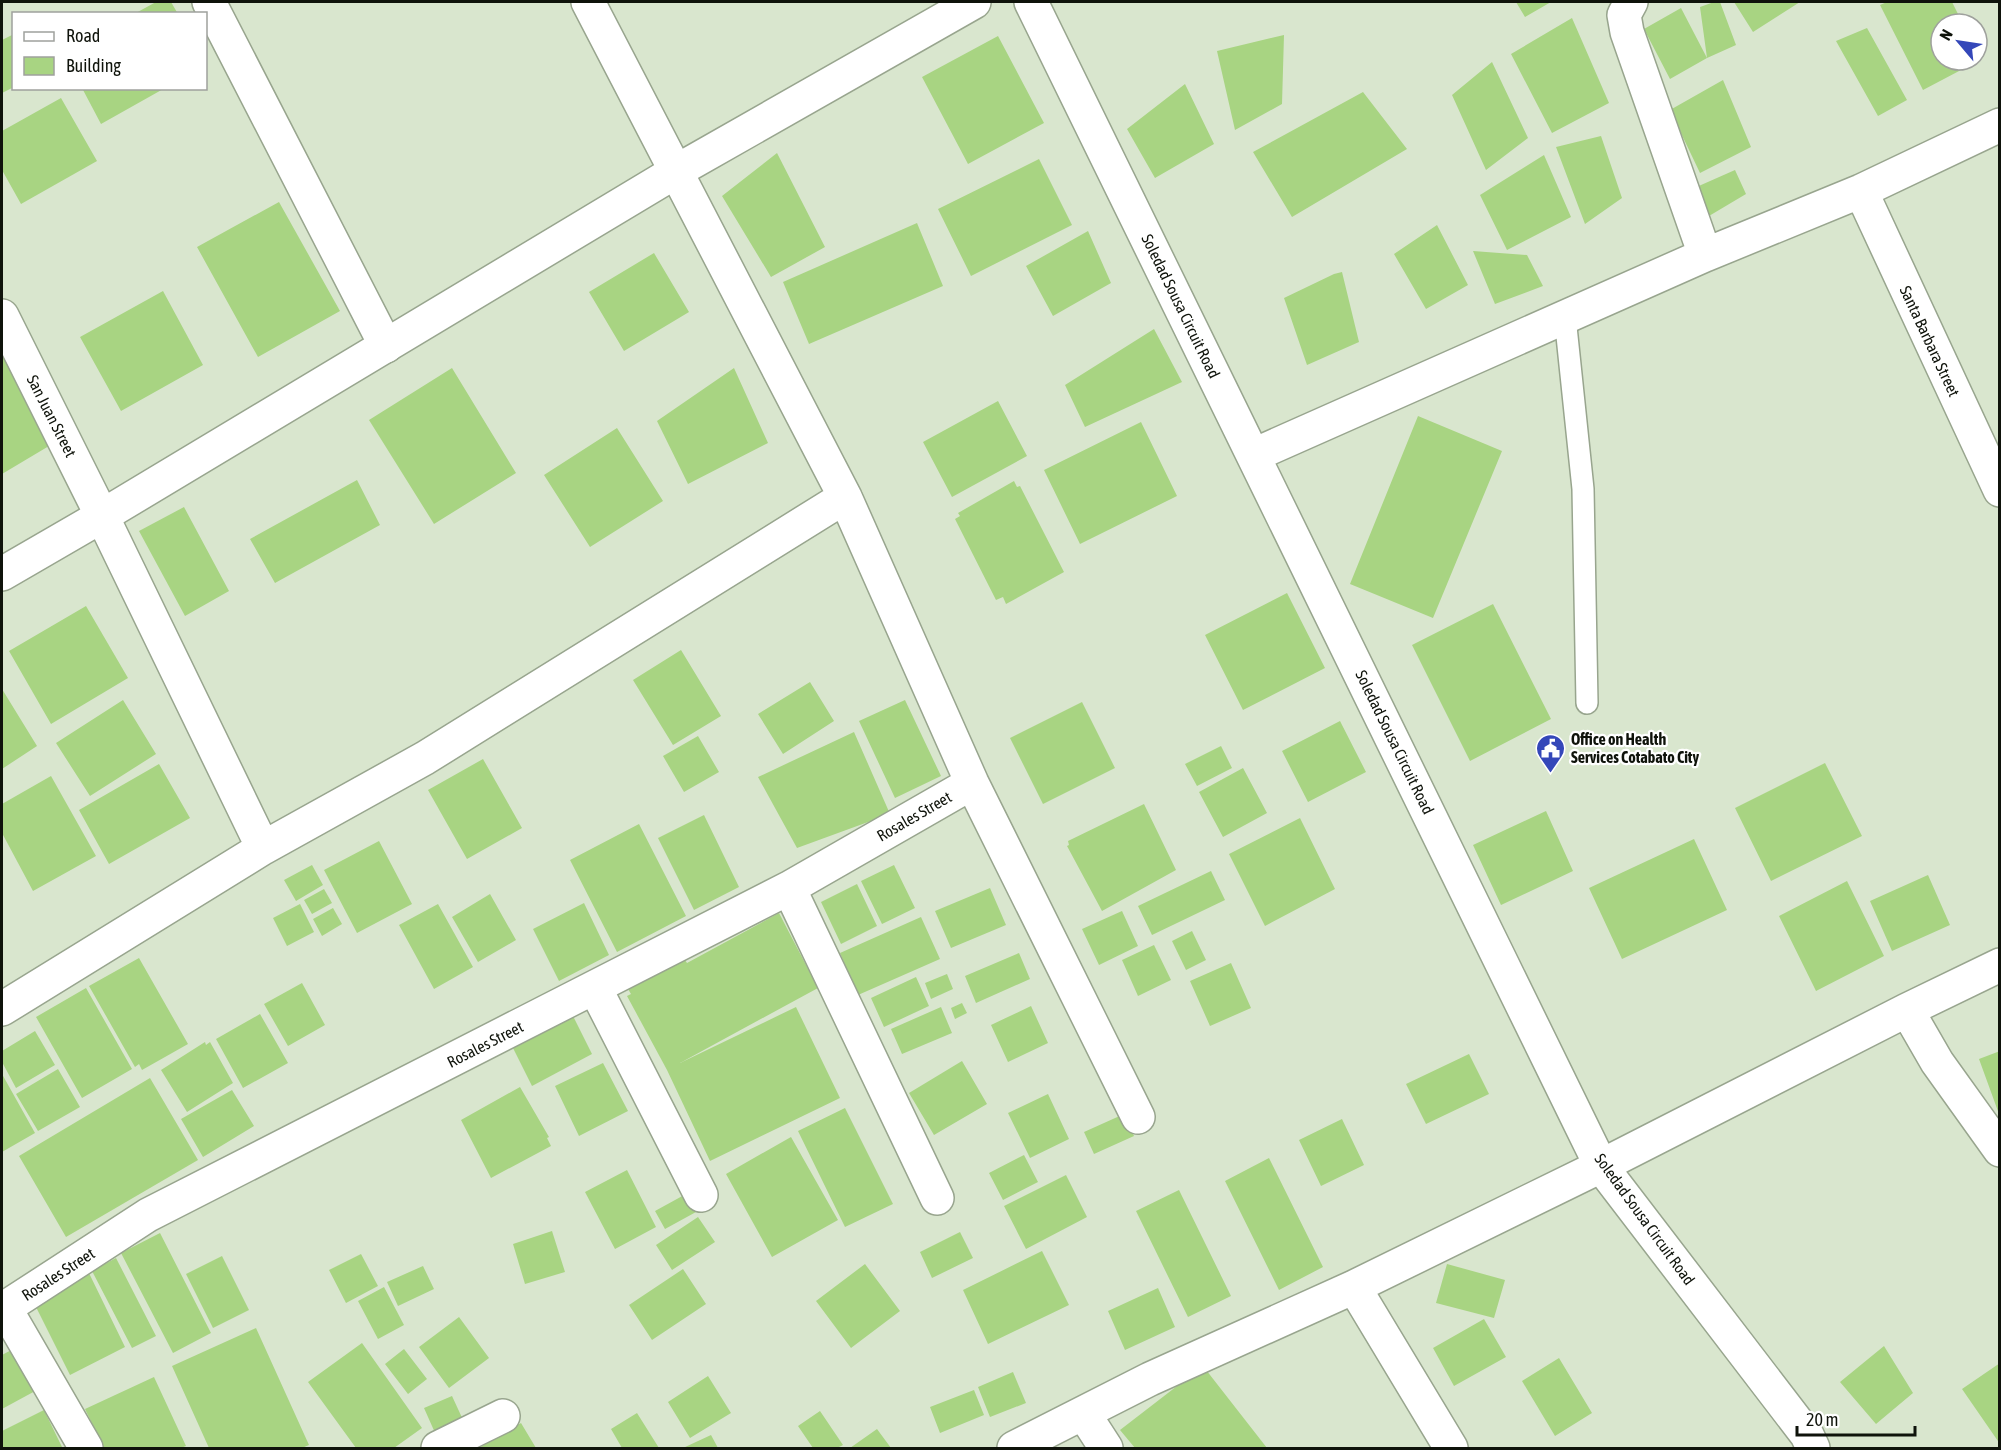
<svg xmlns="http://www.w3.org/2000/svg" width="2001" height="1450" viewBox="0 0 2001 1450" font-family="'Asap Condensed',sans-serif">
  <rect width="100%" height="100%" fill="#d9e6ce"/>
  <!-- building -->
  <path fill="#a8d482" d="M156 2H171L178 14H134Z
    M1516 2H1551L1525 17Z
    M1714 2H1720L1736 45 1707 58 1700 7Z
    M1734 2H1800L1753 32Z
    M1887 2H1952L1963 24H1941V60H1977V53L1980 60 1923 90 1880 5Z
    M1681 8 1707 58 1670 79 1644 29Z
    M1572 18 1609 103 1552 133 1511 54Z
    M1867 28 1907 100 1878 116 1836 41Z
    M14 34V87L2 93V40Z
    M1284 35 1282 104 1235 130 1217 51Z
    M998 36 1044 123 968 164 922 77Z
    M1492 62 1528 138 1486 170 1452 95Z
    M1723 80 1751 147 1700 173 1670 110Z
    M1185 84 1214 144 1155 178 1127 129Z
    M82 88H165L101 124Z
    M1363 92 1407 149 1292 217 1253 152Z
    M61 98 97 161 21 204 2 170V131Z
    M1601 136 1622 198 1585 224 1556 147Z
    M777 153 825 247 771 277 722 196Z
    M1544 155 1571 217 1507 250 1480 195Z
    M1039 159 1072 225 971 276 938 209Z
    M1735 170 1746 194 1709 216 1692 189Z
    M279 202 340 311 258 357 197 247Z
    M917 223 943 286 809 344 783 282Z
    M1437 225 1468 285 1426 309 1394 254Z
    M1088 231 1111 283 1053 316 1026 266Z
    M1473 251 1527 255 1543 286 1495 304Z
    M654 253 689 312 624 351 589 292Z
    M1342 272 1359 342 1307 365 1284 298 1334 274Z
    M163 291 203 365 121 411 80 337Z
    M1154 329 1182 382 1085 427 1065 385Z
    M2 352 54 443 2 474Z
    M452 368 516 473 434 524 369 420Z
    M734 368 768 443 688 484 657 421Z
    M998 401 1027 456 952 497 923 442Z
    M1418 416 1502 451 1433 618 1350 584Z
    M1141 422 1177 496 1080 544 1044 470Z
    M617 428 663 501 590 547 544 475Z
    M357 480 380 525 275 583 250 539Z
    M1014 481 1017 487 1020 486 1064 572 1006 604 1003 597 996 600 955 519 960 516 958 513Z
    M184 507 229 591 185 616 139 531Z
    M1287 593 1325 668 1243 710 1205 635Z
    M1493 604 1551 719 1470 761 1412 645Z
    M86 606 128 678 51 724 9 651Z
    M681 650 721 716 673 745 633 680Z
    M810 682 834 721 783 754 758 714Z
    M2 689 37 746 2 769Z
    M123 700 156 754 90 796 56 743Z
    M905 700 941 776 895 798 859 721Z
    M1082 702 1115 768 1043 804 1010 738Z
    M1340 721 1366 772 1308 802 1282 751Z
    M854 732 890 814 797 848 758 777Z
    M698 736 719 772 684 792 663 756Z
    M1221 746 1232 768 1197 786 1185 764Z
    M483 759 522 828 467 859 428 790Z
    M1825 763 1862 836 1771 881 1735 808Z
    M159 764 190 818 109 864 79 810Z
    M1243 768 1267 813 1223 837 1199 792Z
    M51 776 96 856 33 891 2 833V804Z
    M1144 804 1176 870 1102 911 1067 846 1069 845 1068 841Z
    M1546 811 1573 871 1501 905 1473 845Z
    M704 815 739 887 694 910 658 838Z
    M1300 818 1335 889 1265 926 1229 854Z
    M639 824 686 916 617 952 570 860Z
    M1694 839 1727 910 1622 959 1589 888Z
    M379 841 412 904 357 933 324 870Z
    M312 865 323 885 296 901 284 880Z
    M894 865 915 908 882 924 861 881Z
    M1211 871 1225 900 1152 935 1138 906Z
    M1928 875 1950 925 1892 951 1870 901Z
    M1847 881 1884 956 1816 991 1779 916Z
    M857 884 877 926 841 944 821 902Z
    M990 888 1006 925 951 948 935 911Z
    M324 889 332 903 312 914 304 900Z
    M490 894 516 940 478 962 452 917Z
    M584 903 609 955 559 981 533 929Z
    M300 904 314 932 287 946 273 918Z
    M438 904 473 967 434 989 399 925Z
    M333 908 342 924 322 936 313 919Z
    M1122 911 1138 946 1099 965 1082 929Z
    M779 913 818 988 680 1063 796 1007 840 1098 710 1161 667 1070 627 996 631 994 628 989 683 957 687 963Z
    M921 917 940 959 858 995 840 953Z
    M1192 931 1206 960 1186 970 1172 941Z
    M1154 945 1171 980 1138 996 1122 960Z
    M1019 953 1030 979 976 1003 965 976Z
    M139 958 188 1044 142 1070 139 1064 135 1067 89 986Z
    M1231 963 1251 1008 1210 1026 1190 981Z
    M947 974 953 989 931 999 925 983Z
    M916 977 929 1006 884 1027 871 998Z
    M302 983 325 1025 288 1046 264 1004Z
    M86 988 132 1069 82 1098 36 1017Z
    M962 1003 967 1013 955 1019 951 1008Z
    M1031 1006 1048 1043 1008 1062 991 1025Z
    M941 1007 952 1033 902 1054 891 1029Z
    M260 1014 288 1063 243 1088 216 1039Z
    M572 1014 592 1054 532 1086 512 1046Z
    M35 1031 55 1065 16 1088 2 1062V1051Z
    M205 1042 206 1045 210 1042 233 1083 187 1112 161 1070Z
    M2000 1051V1113L1999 1114 1979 1059Z
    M1469 1054 1489 1094 1426 1124 1406 1084Z
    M962 1061 987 1104 934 1135 909 1093Z
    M603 1063 628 1111 579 1136 555 1086Z
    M58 1069 80 1107 38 1131 16 1094Z
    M2 1074 35 1133 2 1152Z
    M150 1078 198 1160 66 1237 19 1156Z
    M520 1087 549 1137 547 1138 551 1146 491 1178 461 1120Z
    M232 1090 254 1126 203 1157 181 1119Z
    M1048 1094 1069 1139 1030 1158 1008 1113Z
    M845 1108 893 1204 845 1227 798 1131Z
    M1124 1114 1134 1136 1094 1154 1084 1132Z
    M1342 1119 1364 1165 1321 1186 1299 1140Z
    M791 1137 838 1220 772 1257 726 1174Z
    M1024 1155 1038 1182 1003 1200 989 1173Z
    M1269 1158 1323 1267 1279 1290 1225 1181Z
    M627 1170 656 1227 615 1249 585 1192Z
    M1066 1175 1087 1217 1026 1249 1004 1206Z
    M1179 1190 1231 1296 1188 1317 1136 1211Z
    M686 1194 696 1212 665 1229 655 1211Z
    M698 1217 715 1242 672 1270 656 1245Z
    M552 1231 565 1272 525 1284 513 1244Z
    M960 1232 973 1258 932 1278 920 1252Z
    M160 1233 211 1333 173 1353 121 1253Z
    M1042 1251 1069 1305 988 1344 963 1290Z
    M361 1254 378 1286 346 1303 329 1270Z
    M222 1256 249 1310 213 1328 186 1274Z
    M116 1258 156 1336 132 1348 92 1271Z
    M865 1264 900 1311 851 1348 816 1301Z
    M1447 1264 1505 1280 1494 1318 1436 1303Z
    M423 1266 434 1289 398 1306 387 1282Z
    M87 1269 125 1347 70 1375 31 1297Z
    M683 1269 706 1304 652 1340 629 1305Z
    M384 1287 404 1325 378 1339 358 1301Z
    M1158 1288 1175 1327 1125 1350 1108 1311Z
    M459 1317 489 1358 449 1388 419 1347Z
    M1484 1319 1506 1357 1454 1386 1433 1348Z
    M256 1328 309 1445 302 1448H209L172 1366Z
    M362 1343 422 1428 394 1448H356L308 1382Z
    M1884 1346 1913 1393 1876 1424 1840 1382Z
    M15 1348 37 1390 2 1409V1355Z
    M404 1349 427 1379 408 1394 385 1364Z
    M1559 1358 1592 1413 1555 1436 1522 1381Z
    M2000 1363V1444L1962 1389Z
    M1203 1366 1267 1448H1135L1120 1430Z
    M1013 1372 1026 1403 990 1417 978 1387Z
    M708 1376 731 1413 690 1438 668 1402Z
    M154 1377 186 1446 181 1448H104L85 1409Z
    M974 1390 984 1415 940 1433 930 1407Z
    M452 1396 464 1422 436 1435 424 1408Z
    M44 1410 62 1447 58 1448H2V1431Z
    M820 1411 843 1445 837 1448H813L798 1426Z
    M637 1413 659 1448H622L611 1429Z
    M521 1423 536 1448H479Z
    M877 1429 891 1448H850Z
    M711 1435 718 1448H683Z"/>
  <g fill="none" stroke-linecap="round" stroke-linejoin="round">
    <defs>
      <path id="service" d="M1565 317 1583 489 1587 703"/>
      <path id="minor" d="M209 2 386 346
        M588 2 845 497 972 783 1138 1117
        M1031 2 1601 1166 1807 1435 1813 1448
        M1631 2 1624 15 1627 32 1705 255
        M1861 191 2000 490
        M1254 455 1705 255 1861 191 2000 125
        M102 516 263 848
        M789 888 937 1198
        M595 988 701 1195
        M2 1009 263 848 425 758 845 497
        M1907 1010 1937 1062 2000 1150
        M1354 1287 1451 1448
        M5 1308 86 1448
        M2 1310 148 1215 789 888 972 783
        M1084 1414 1106 1448
        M438 1448 503 1416
        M1014 1448 1150 1379 1354 1287 1601 1166 1907 1010 2000 965"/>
      <path id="tertiary" d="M2 316 102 516"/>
      <path id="secondary" d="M2 574 102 516 675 172 974 2"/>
    </defs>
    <!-- service casing -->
    <use href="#service" stroke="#98a58e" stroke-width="24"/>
    <!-- minor casing -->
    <use href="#minor" stroke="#98a58e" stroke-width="36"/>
    <!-- tertiary casing -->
    <use href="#tertiary" stroke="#98a58e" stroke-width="36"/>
    <!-- secondary casing -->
    <use href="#secondary" stroke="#98a58e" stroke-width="36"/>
    <!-- service -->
    <use href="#service" stroke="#fff" stroke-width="21"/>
    <!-- minor -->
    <use href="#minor" stroke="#fff" stroke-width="33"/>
    <!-- tertiary -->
    <use href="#tertiary" stroke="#fff" stroke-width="33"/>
    <!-- secondary -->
    <use href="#secondary" stroke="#fff" stroke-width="33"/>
  </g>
  <!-- icons -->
  <defs>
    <symbol id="civic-pin" viewBox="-11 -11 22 30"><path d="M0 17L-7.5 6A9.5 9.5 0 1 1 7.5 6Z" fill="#3447b9" stroke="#fff"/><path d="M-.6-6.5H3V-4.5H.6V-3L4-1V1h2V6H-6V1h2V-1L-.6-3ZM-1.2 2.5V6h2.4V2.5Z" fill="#fff"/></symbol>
  </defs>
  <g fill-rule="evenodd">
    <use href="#civic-pin" x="1534" y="732" width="33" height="45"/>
  </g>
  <g text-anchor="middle" stroke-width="4.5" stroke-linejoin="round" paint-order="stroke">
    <!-- street labels -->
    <g font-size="16" fill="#0f130b" stroke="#fff">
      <text transform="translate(1181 306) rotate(64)" y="6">Soledad Sousa Circuit Road</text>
      <text transform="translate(1930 341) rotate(65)" y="6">Santa Barbara Street</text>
      <text transform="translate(52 416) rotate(63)" y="6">San Juan Street</text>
      <text transform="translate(1395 742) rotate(64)" y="6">Soledad Sousa Circuit Road</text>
      <text transform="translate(914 816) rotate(-30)" y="6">Rosales Street</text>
      <text transform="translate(485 1044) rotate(-27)" y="6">Rosales Street</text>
      <text transform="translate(1645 1219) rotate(54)" y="6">Soledad Sousa Circuit Road</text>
      <text transform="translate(58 1274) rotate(-33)" y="6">Rosales Street</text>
    </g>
    <!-- poi labels -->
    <g font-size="16" font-weight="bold" fill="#0f130b" stroke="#fff" text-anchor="start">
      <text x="1571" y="745">Office on Health<tspan x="1571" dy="18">Services Cotabato City</tspan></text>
    </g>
  </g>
  <!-- border -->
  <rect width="2001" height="1450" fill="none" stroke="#0f130b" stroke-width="6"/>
  <!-- legend -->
  <rect x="12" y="12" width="195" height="78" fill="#ffffff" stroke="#9fa19d" stroke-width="1.5"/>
  <rect x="24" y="32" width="30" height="9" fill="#ffffff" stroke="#9fa19d" stroke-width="1.5"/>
  <text x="66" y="42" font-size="18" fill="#0f130b">Road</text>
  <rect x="24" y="57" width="30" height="18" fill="#a8d482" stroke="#9fa19d" stroke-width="1.5"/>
  <text x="66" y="72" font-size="18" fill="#0f130b">Building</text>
  <!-- north arrow -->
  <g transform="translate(1959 42) rotate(299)"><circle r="28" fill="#ffffff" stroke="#9fa19d" stroke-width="1.5"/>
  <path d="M0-4.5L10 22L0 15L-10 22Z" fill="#3447b9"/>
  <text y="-9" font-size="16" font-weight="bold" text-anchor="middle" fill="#0f130b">N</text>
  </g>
  <!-- scale -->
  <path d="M1797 1426v9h118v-9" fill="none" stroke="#0f130b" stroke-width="3"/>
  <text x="1806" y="1426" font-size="18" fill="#0f130b" stroke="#ffffff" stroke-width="4.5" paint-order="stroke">20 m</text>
</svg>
